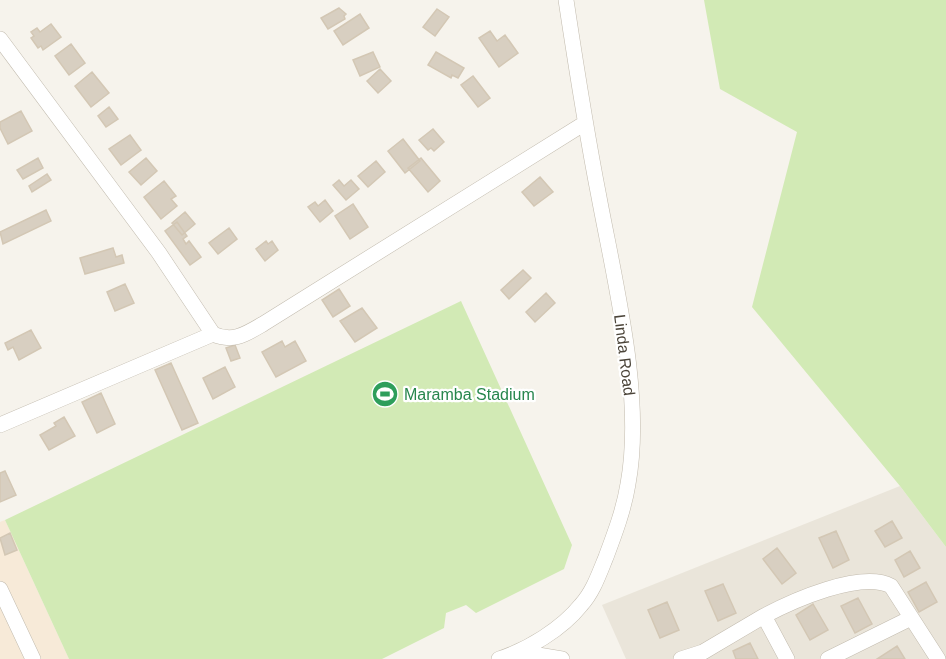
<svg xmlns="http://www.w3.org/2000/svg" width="946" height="659" viewBox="0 0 946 659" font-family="Helvetica,sans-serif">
  <rect width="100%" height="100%" fill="#f6f3ec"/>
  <!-- residential -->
  <path fill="#eae5da" d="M900 486 946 547V659H626L602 605Z"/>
  <!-- commercial -->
  <path fill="#f7ead8" d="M5 520 69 659H0V522Z"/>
  <!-- green -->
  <path fill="#d2eab5" d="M704 0H946V547L900 486 752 307 797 132 720 89Z
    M461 301 572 545 564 569 476 613 466 605 446 613 444 628 382 659H69L5 520Z"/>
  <!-- building -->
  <path fill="#d8cfc1" stroke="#d3c7b4" stroke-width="1.5" d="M339 8 346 14 344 16 345 19 328 29 321 18Z
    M437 9 449 17 435 36 423 27Z
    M360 14 369 28 343 45 334 31Z
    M51 24 61 37 43 50 41 46 38 48 31 38 34 36 31 32 37 28 40 32Z
    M490 31 497 41 505 35 518 53 499 67 479 38Z
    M71 44 85 63 69 75 55 56Z
    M373 52 380 67 360 76 353 60Z
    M436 52 464 68 458 78 452 75 451 78 428 65Z
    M380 69 391 81 378 93 367 81Z
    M92 72 109 93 91 107 75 86Z
    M473 76 490 98 478 107 461 85Z
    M109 107 118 119 106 127 98 116Z
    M21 111 32 131 8 144 0 128V122Z
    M433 129 444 142 434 151 431 148 428 150 419 140Z
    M130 135 141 150 121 165 109 149Z
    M403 139 420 161 405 173 388 151Z
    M38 158 43 168 23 179 17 170Z
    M146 158 157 171 141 185 129 172Z
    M421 158 440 181 428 192 408 168Z
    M376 161 385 172 368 187 358 176Z
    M47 174 51 180 32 192 29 186Z
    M540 177 553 192 534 206 522 192Z
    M339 180 344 186 351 180 359 189 346 200 333 185Z
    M164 181 176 196 171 199 177 206 161 219 144 197Z
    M325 200 333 211 320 222 308 207 315 202 318 206Z
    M353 204 368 227 350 239 335 216Z
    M46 210 51 221 3 244 0 232Z
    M185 212 195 224 182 235 172 223Z
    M177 222 187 236 183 239 186 244 189 241 201 257 190 265 165 231Z
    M229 228 237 239 218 254 209 243Z
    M266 241 268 244 272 241 278 250 265 261 256 249Z
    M113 248 116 257 122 255 124 263 85 274 80 258Z
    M523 270 531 278 509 299 501 290Z
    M125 284 134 303 115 311 107 292Z
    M339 289 350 306 333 317 322 300Z
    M546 293 555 303 535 322 526 312Z
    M362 308 377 328 355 342 340 321Z
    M31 330 41 348 19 360 13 347 8 350 5 343Z
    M282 341 285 347 295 341 306 361 276 377 262 352Z
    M235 345 240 358 231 361 226 348Z
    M171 363 198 423 182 430 155 370Z
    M225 367 235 387 213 399 203 378Z
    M101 393 115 424 97 433 82 402Z
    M64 417 75 436 49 450 40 435 56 426 54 423Z
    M5 471 16 495 0 502V473Z
    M892 521 902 538 885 547 875 531Z
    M836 531 849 560 833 568 819 538Z
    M10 533 17 550 5 555 0 538Z
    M777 548 796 573 782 584 763 559Z
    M910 551 920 568 904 577 895 560Z
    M926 582 937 602 919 612 908 592Z
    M723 584 736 613 718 621 705 591Z
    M858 598 872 624 855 633 841 606Z
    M667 602 679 630 660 638 648 610Z
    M813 604 828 630 810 640 796 615Z
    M750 643 758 659H736L733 651Z
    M897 646 905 659H877Z"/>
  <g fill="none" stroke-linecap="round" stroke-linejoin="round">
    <defs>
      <path id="minor" d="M0 39 159 253 213 334C233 343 246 334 263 324L585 123
        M0 425 213 334
        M0 589 33 659
        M764 616C792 601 861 570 891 586L938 659
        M520 652 562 659
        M499 659C527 650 562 629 581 605 593 592 599 574 606 557 615 533 624 509 628 484 644 397 615 283 599 197 586 131 576 66 566 0
        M681 659 703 652 764 616 787 659
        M828 659 911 618"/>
    </defs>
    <!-- minor casing -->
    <use href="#minor" stroke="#c2bbae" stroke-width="16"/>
    <!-- minor -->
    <use href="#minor" stroke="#fff" stroke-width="15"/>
  </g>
  <!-- icons -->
  <defs>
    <symbol id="stadium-disc" viewBox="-11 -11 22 22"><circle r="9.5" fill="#2e9e5b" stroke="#fff"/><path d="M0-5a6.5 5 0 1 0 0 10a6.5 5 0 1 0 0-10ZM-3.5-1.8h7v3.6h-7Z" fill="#fff"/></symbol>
  </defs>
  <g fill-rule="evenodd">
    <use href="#stadium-disc" x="370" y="379" width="30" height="30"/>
  </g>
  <g text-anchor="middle" stroke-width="4.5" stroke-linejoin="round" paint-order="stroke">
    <!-- street labels -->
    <g font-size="16" fill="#4b4439" stroke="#fff">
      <text transform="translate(625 355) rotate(83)" y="6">Linda Road</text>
    </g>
    <!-- leisure labels -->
    <g font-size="16" fill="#27864d" stroke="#fff" text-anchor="start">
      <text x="404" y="400">Maramba Stadium</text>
    </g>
  </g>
</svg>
